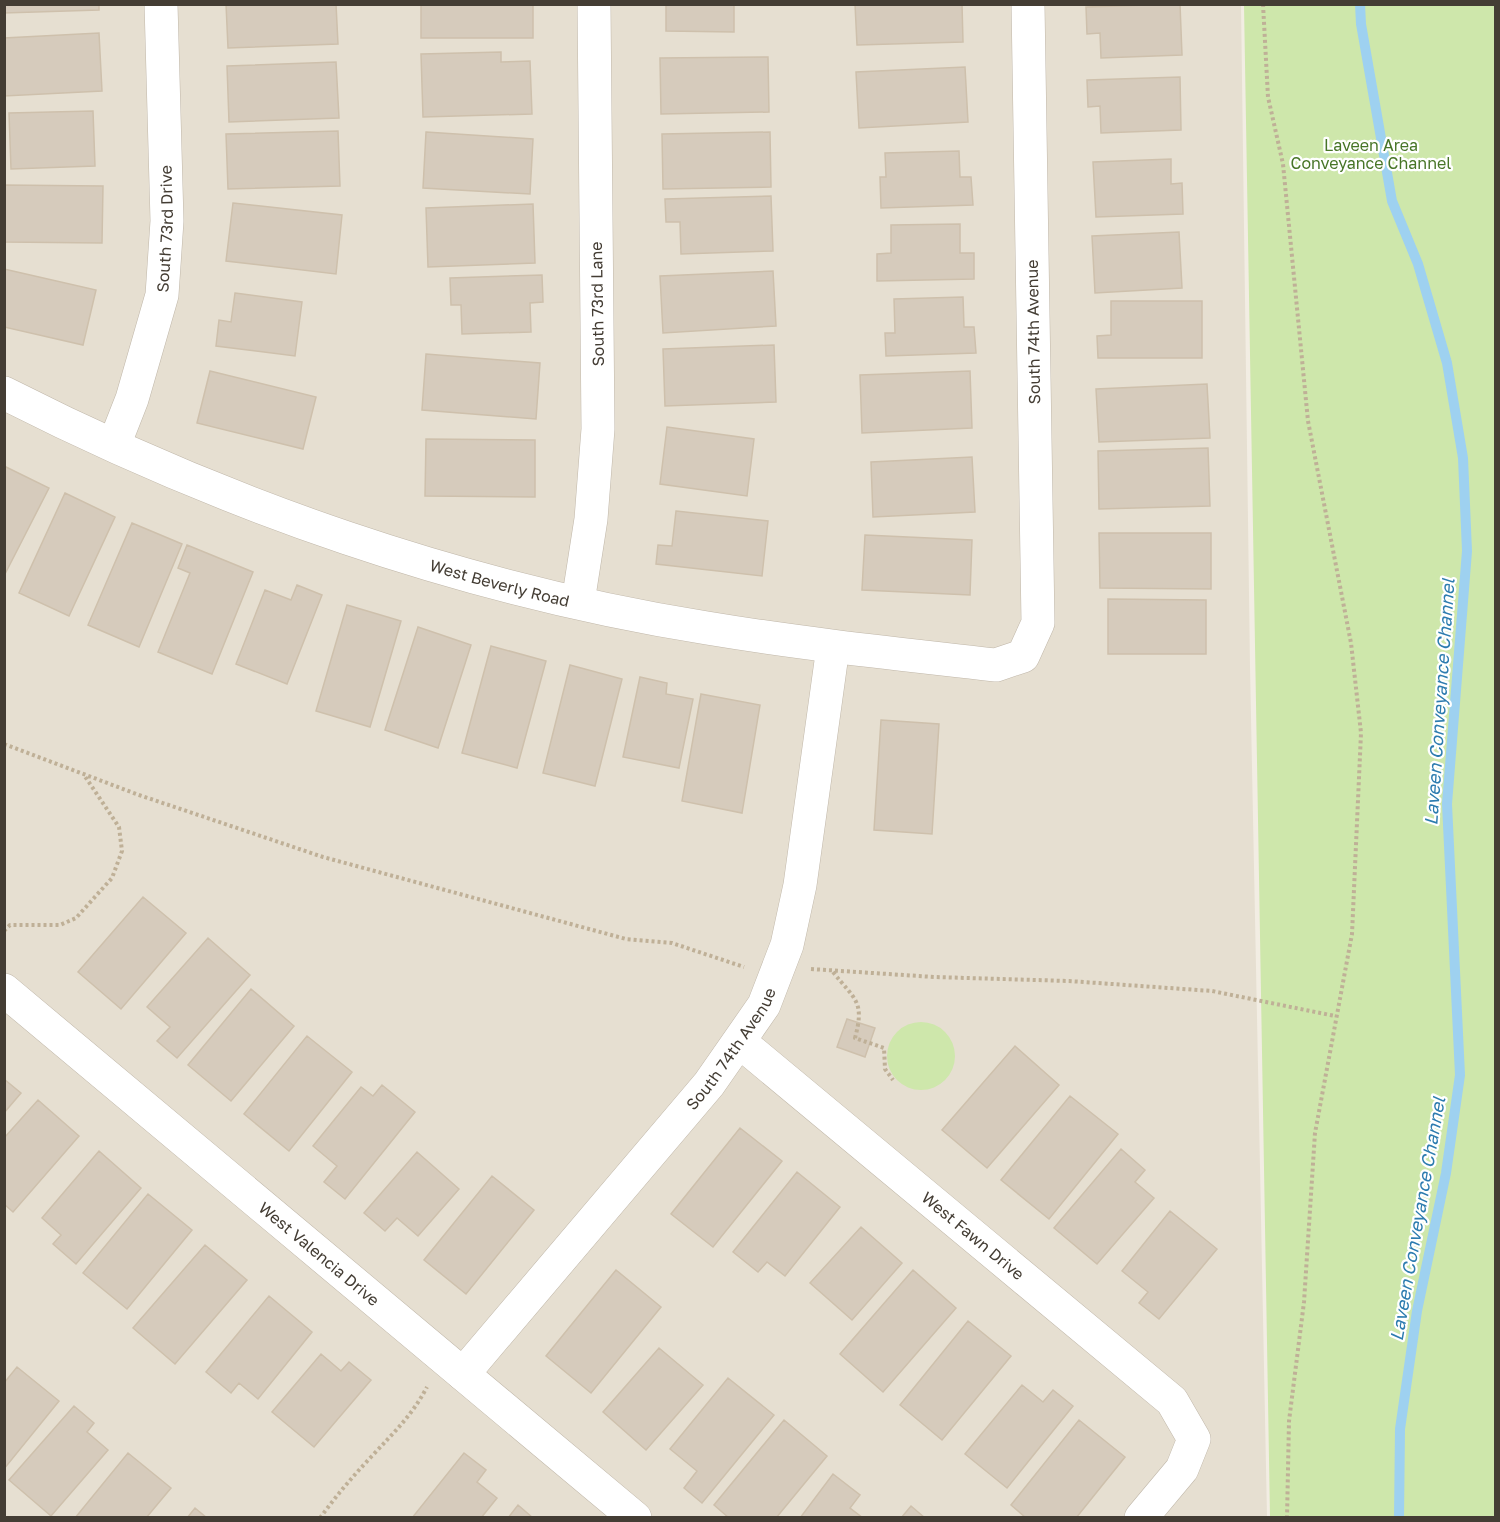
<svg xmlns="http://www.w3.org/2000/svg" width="1500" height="1522" viewBox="0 0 1500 1522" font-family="'Golos Text',sans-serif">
  <rect width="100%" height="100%" fill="#f2ede3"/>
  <!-- residential -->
  <path fill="#e6dfd1" d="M5 5H1241L1250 667 1267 1517 5 1518Z"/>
  <!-- green -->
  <path fill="#cee7ab" d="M1244 5H1495V1517H1270Z
    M887 1056a34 34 0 1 1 68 0a34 34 0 1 1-68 0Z"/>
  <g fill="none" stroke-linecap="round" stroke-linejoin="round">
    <!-- stream -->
    <path stroke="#9ed1f0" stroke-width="10" d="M1360 4 1361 24 1392 201 1418 264 1447 363 1463 458 1467 551 1447 804 1460 1075 1446 1173 1417 1311 1400 1429 1399 1518"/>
  </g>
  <!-- building -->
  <path fill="#d6cbbc" stroke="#cec0ac" stroke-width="1.5" d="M4 4H99V10L4 13Z
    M226 4H336L338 44 228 48Z
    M421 4H533V38H421Z
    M666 4H734V32L666 31Z
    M855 4H962L963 42 857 45Z
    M1180 4 1182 55 1101 58 1100 33 1087 34 1086 7Z
    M99 33 102 91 4 96V38Z
    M501 52V62L530 61 532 114 423 117 421 54Z
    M768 57 769 112 661 114 660 58Z
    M336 62 339 118 229 122 227 66Z
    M965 67 968 122 859 128 856 72Z
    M1180 77 1181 130 1101 133 1100 106 1088 107 1087 80Z
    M93 111 95 166 11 169 9 113Z
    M338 131 340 186 228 189 226 134Z
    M426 132 533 139 530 194 423 188Z
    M770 132 771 187 663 189 662 134Z
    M959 151 960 177H971L973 205 881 208 880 177H886L885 153Z
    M1171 159V184L1182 183 1183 214 1096 217 1093 162Z
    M4 185 103 186 102 243 4 242Z
    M771 196 773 251 681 254 680 222H666L665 199Z
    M233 203 342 215 336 274 226 261Z
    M533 204 535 263 428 267 426 208Z
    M960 224V253H974V279L877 281V254L891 253V225Z
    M1179 232 1182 288 1095 293 1092 236Z
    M4 269 96 290 83 345 4 327Z
    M773 271 776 326 663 333 660 276Z
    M542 275 543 302 530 303 531 332 462 334 461 305H451L450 278Z
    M235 293 302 302 295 356 216 346 219 320 231 322Z
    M963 297 964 327H974L976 353 886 356 885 333H895L894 299Z
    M1111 301H1202V358H1098L1097 336 1111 335Z
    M774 345 776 402 665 406 663 349Z
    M426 354 540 363 536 419 422 410Z
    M210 371 316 397 303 449 197 423Z
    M970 371 972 428 862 433 860 375Z
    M1207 384 1210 438 1099 442 1096 389Z
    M667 427 754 439 747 496 660 484Z
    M426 439 535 440V497L425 496Z
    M1208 448 1210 506 1099 509 1098 451Z
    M972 457 975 512 873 517 871 462Z
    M4 466 49 488 4 576Z
    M65 493 115 517 69 616 19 593Z
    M676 511 768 521 762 576 656 564 658 545 672 546Z
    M132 523 182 544 139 647 88 625Z
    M1099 533H1211V589L1100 588Z
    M865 535 972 540 970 595 862 590Z
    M187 545 253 572 212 674 158 652 190 573 178 568Z
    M297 585 322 595 287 684 236 664 265 590 291 600Z
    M1108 599 1206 600V654H1108Z
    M347 605 401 621 370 727 316 711Z
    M418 627 471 645 438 748 385 730Z
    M491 646 546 661 517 768 462 753Z
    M570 665 622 679 595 786 543 773Z
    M640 677 667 683 666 694 693 699 679 768 623 757Z
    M701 694 760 705 742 813 682 801Z
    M881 720 939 724 932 834 874 830Z
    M143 897 186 933 121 1009 78 972Z
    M208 938 250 975 177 1058 157 1041 170 1027 147 1007Z
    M251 989 294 1026 231 1101 188 1065Z
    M847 1019 875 1028 865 1057 837 1047Z
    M307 1036 352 1072 289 1151 244 1114Z
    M1015 1046 1059 1085 987 1168 942 1130Z
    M4 1079 21 1093 4 1113Z
    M382 1085 415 1112 345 1199 324 1182 337 1166 313 1146 361 1087 373 1096Z
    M1070 1096 1118 1134 1049 1219 1001 1180Z
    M38 1100 79 1136 13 1212 4 1204V1138Z
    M740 1128 782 1161 713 1247 671 1214Z
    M1121 1149 1145 1170 1135 1182 1154 1198 1097 1264 1054 1228Z
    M99 1151 141 1188 76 1264 53 1244 61 1235 42 1218Z
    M417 1152 459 1189 418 1236 397 1218 385 1231 364 1213Z
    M797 1172 840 1207 785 1276 767 1262 758 1272 733 1252Z
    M492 1176 534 1210 466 1294 424 1260Z
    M148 1194 192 1230 127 1309 83 1273Z
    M1170 1211 1217 1249 1159 1319 1139 1303 1148 1292 1122 1271Z
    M861 1227 902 1263 852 1320 810 1283Z
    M205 1245 247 1280 175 1364 133 1328Z
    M616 1270 661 1307 591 1393 546 1356Z
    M913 1270 956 1308 883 1392 840 1354Z
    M269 1296 312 1332 258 1399 239 1383 231 1393 206 1372Z
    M968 1321 1011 1356 942 1440 900 1405Z
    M659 1348 703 1385 646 1450 603 1412Z
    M321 1354 341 1371 349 1362 371 1380 314 1447 272 1412Z
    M17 1367 59 1401 4 1469V1383Z
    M728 1378 774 1415 702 1503 684 1488 697 1471 670 1449Z
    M1022 1385 1043 1402 1053 1390 1073 1406 1007 1488 965 1454Z
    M74 1406 94 1423 87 1432 108 1450 51 1516 9 1480Z
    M784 1420 827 1456 776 1518H729L714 1505Z
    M1079 1420 1125 1457 1076 1518H1026L1011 1505Z
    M128 1453 171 1488 146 1518H75Z
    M464 1453 486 1470 477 1482 497 1498 481 1518H412Z
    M833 1474 860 1495 850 1508 863 1518H800Z
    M518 1505 533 1518H508Z
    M911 1506 925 1518H901Z
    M195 1508 207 1518H187Z"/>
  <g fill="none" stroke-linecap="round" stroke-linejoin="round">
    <defs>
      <g id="minor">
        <path id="s1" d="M4 393C224 505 463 589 707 628 803 644 899 654 996 665L1023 656 1038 623 1028 4"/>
        <path id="s2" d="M114 445 132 399 162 295 167 221 161 4"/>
        <path d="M578 602 591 519 598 429 594 4"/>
        <path id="s3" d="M4 990 635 1518"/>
        <path id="s4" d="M740 1042 1172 1401 1194 1439 1182 1469 1141 1518"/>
        <path id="s5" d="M463 1374 709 1084 764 1005 787 945 800 885 833 647"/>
      </g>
    </defs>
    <!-- minor casing -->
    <use href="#minor" stroke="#c0b7a9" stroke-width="34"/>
    <!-- path -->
    <path stroke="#bfb097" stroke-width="4" stroke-dasharray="3 3" stroke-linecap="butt" d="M1263 4 1268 97 1283 164 1308 421 1351 643 1361 733 1352 934 1315 1133 1304 1302 1289 1421 1287 1518
      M4 744 139 795 323 857 626 939 672 943 744 967
      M4 931 10 925H60L76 918 112 878 122 851 119 827 84 775
      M811 969 934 977 1069 981 1212 991 1335 1016
      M833 972C855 1000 865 1001 855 1038L884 1048 885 1069 893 1080
      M320 1518C336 1496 353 1476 372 1456 394 1432 411 1417 427 1387"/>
    <!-- minor -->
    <use href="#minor" stroke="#fff" stroke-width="33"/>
  </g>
  <g text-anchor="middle" stroke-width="4.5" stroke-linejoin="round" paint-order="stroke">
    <!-- park labels -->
    <g font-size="16" fill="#477527" stroke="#fff">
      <text x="1371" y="151">Laveen Area<tspan x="1371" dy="18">Conveyance Channel</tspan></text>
    </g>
    <!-- street labels -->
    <g font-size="16" fill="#443d34" stroke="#fff">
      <text dy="6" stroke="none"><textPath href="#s2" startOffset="224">South 73rd Drive</textPath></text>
      <text transform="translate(597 304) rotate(-91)" y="6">South 73rd Lane</text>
      <text transform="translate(1033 332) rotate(-91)" y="6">South 74th Avenue</text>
      <text dy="6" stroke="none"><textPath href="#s1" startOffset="532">West Beverly Road</textPath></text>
      <text dy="6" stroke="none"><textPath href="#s5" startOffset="422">South 74th Avenue</textPath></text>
      <text dy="6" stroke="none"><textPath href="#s4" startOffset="303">West Fawn Drive</textPath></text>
      <text dy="6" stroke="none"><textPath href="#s3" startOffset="411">West Valencia Drive</textPath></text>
    </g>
    <!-- water labels -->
    <g font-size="18" font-style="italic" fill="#2d7caf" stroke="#fff">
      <text transform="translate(1440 702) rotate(-86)" y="6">Laveen Conveyance Channel</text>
      <text transform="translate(1418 1219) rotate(-80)" y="6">Laveen Conveyance Channel</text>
    </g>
  </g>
  <!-- border -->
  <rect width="1500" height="1522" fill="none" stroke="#443d34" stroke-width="12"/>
</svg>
